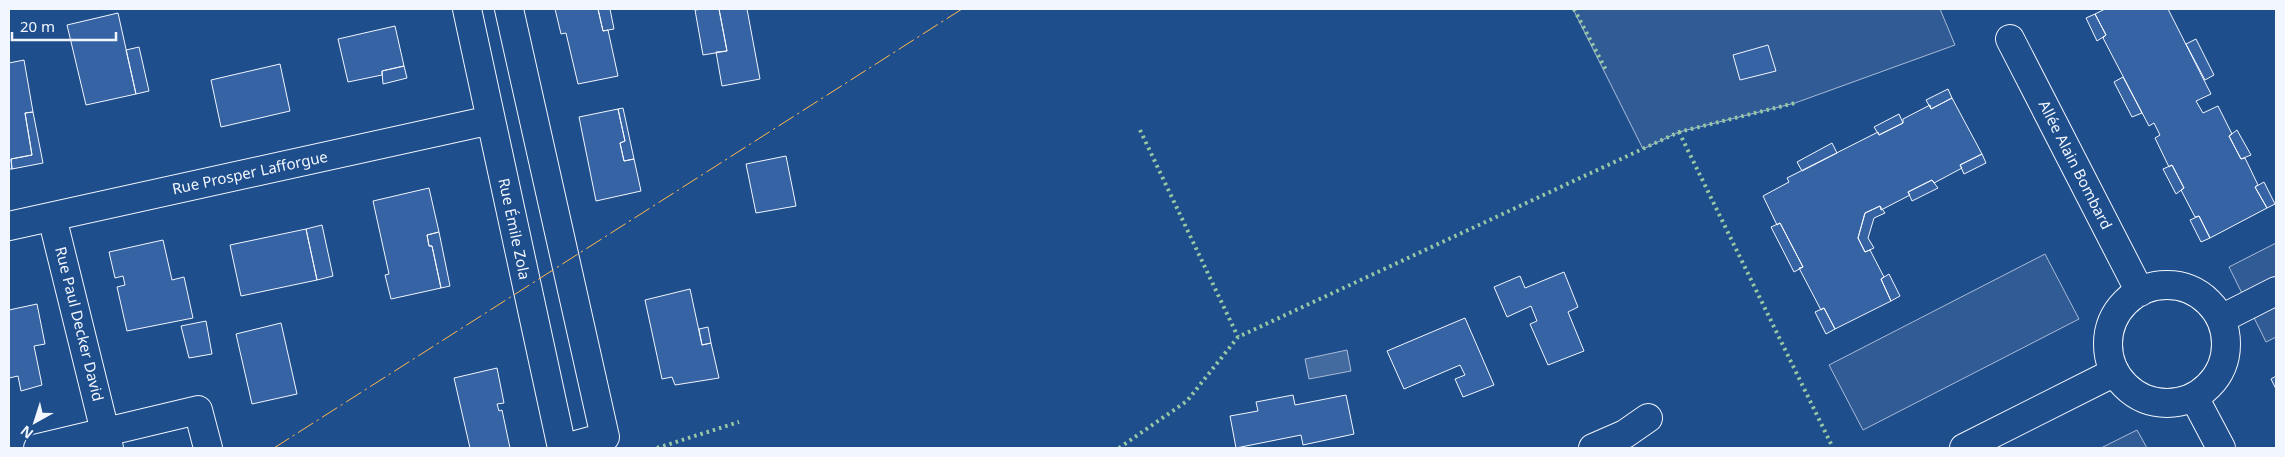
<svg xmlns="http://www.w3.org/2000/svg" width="2285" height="457" viewBox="0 0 2285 457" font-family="'Noto Sans',sans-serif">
  <rect width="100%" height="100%" fill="#1f4e8c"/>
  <!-- built -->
  <path fill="#305b95" stroke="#a8bbd7" d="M1573 9H1940L1955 45 1795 103 1679 132 1643 149Z
    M2276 243V337L2266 342 2229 267Z
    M2045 254 2079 319 1863 430 1829 365Z
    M2137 430 2147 448H2101Z"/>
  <!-- water -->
  <path fill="#446ba0" stroke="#a8bbd7" d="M1347 350 1351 371 1309 379 1305 359Z"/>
  <!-- building -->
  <path fill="#3563a3" stroke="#f2f6ff" d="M555 9H598L603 31 608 30 618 76 578 84 566 33 561 34Z
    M598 9H610L614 29 603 31Z
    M703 9H719L727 51 703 55 695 10Z
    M719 9H747L760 79 722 86 716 52 727 51Z
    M2105 9H2168L2211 94 2196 101 2203 113 2218 106 2232 134 2229 136 2241 159 2245 158 2258 185 2255 187 2267 208 2210 238 2199 216 2195 217 2181 190 2184 188 2172 165 2169 167 2155 138 2160 135 2154 123 2149 126 2103 38 2106 35 2095 14Z
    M118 13 136 94 86 105 67 25Z
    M2095 14 2106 35 2097 41 2086 18Z
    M395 26 404 66 382 71V75L348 82 338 39Z
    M2196 39 2214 75 2205 80 2186 44Z
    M1768 45 1776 71 1740 80 1733 55Z
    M139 47 149 91 136 94 126 50Z
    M24 60 33 112 25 113 32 155 11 159 12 169H9V63Z
    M280 64 290 111 221 127 211 80Z
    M404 66 407 78 383 84 382 71Z
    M2123 77 2142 113 2132 117 2114 82Z
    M1948 89 1952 98 1931 109 1926 100Z
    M1952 98 1982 154 1960 165 1962 168 1934 183 1932 180 1908 192 1910 195 1883 209 1881 210 1880 206 1865 213 1858 238 1865 252 1870 250 1884 277 1881 279 1891 301 1835 329 1824 308 1821 310 1799 268 1803 267 1780 223 1777 225 1763 196 1789 182 1787 178 1878 132 1879 135 1903 123V119L1930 105 1931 109Z
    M623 108 634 159 624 161 620 143 625 141 618 109Z
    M618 109 625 141 620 143 624 161 634 159 641 191 596 201 579 117Z
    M33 112 43 163 12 169 11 159 32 155 25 113Z
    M1899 114 1903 123 1879 135 1874 127Z
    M2237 130 2251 155 2241 159 2229 136Z
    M1832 143 1837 153 1802 171 1797 162Z
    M1982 154 1986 163 1964 174 1960 165Z
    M786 156 796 206 756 213 746 164Z
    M2172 165 2184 188 2176 194 2163 169Z
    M1932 180 1938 188 1912 201 1908 192Z
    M2264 182 2275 204 2267 208 2255 187Z
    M429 188 439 232 427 235 429 246H432L441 288 391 299 385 275 389 274 373 201Z
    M1880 206 1885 213 1874 218 1868 238 1874 248 1865 252 1858 238 1865 213Z
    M2199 216 2210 238 2201 242 2190 220Z
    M1780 223 1803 267 1794 272 1771 227Z
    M322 225 333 276 317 280 306 229Z
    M306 229 317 280 241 296 230 245Z
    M439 232 450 286 441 288 432 246H429L427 235Z
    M163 240 172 280 184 277 193 318 127 331 117 287 125 285 123 276 115 278 109 252Z
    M1564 272 1578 307 1568 312 1584 351 1548 365 1530 324 1537 321 1531 306 1507 317 1494 287 1520 276 1525 288Z
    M1889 274 1900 296 1891 301 1881 279Z
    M690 289 702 345 711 343 719 378 675 385 672 377 662 379 645 300Z
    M37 304 45 344 34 346 42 385 21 391 18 376 9 378V310Z
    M1824 308 1835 329 1826 334 1815 312Z
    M1465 318 1494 385 1463 397 1455 379 1465 375 1460 365 1404 389 1387 351Z
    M206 321 212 354 189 358 181 326Z
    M281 323 297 394 252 404 236 334Z
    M708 327 711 343 702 345 699 329Z
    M497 368 504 403 497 404 499 411 502 410 510 448H470L454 378Z
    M2276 376V389L2271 379Z
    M1293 395 1295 405 1346 395 1354 434 1303 445 1301 435 1236 448 1230 416 1258 411 1256 402Z"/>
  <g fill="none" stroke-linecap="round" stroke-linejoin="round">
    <defs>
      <path id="minor" d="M467 9 562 448
        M509 9 605 437 565 448
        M2010 39 2140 292
        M52 217 109 448
        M9 226 491 120
        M2108 344a59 59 0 1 1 118 0a59 59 0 1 1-118 0Z
        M2221 319 2276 291
        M2194 397 2221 448
        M38 448 198 410 208 448
        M1593 448 1625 434 1648 418
        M1964 448 2115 372"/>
    </defs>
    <!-- minor casing -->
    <use href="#minor" stroke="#f2f6ff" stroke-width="30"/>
    <!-- minor -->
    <use href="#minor" stroke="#1f4e8c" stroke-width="28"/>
    <!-- hedge -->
    <path stroke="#97c8a6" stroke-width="4" stroke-dasharray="2.5 4" stroke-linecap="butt" d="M1574 9 1606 70
      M1140 130 1238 337
      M1679 132 1833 448
      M657 448 739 422
      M1119 448 1187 401 1238 337 1679 132 1795 103"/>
    <!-- power -->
    <path stroke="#ffb74d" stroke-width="1" stroke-dasharray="18 4 2.5 4" stroke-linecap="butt" d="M274 448 962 9"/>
  </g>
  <g text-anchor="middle" stroke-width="4" stroke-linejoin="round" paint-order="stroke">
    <!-- street labels -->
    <g font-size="15" fill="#f2f6ff" stroke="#1f4e8c">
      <text transform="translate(2075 165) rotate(63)" y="5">Allée Alain Bombard</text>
      <text transform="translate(250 173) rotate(-12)" y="5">Rue Prosper Lafforgue</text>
      <text transform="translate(514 229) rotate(78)" y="5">Rue Émile Zola</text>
      <text transform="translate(79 324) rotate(76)" y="5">Rue Paul Decker David</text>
    </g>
  </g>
  <!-- border -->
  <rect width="2285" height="457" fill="none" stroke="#f2f6ff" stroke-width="20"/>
  <!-- north arrow -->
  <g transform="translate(35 422) rotate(219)" stroke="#1f4e8c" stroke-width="4" paint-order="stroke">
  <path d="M0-4L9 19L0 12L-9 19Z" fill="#f2f6ff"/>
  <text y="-8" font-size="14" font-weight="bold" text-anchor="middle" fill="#f2f6ff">N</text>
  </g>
  <!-- scale -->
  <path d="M12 32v8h104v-8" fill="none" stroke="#f2f6ff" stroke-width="2.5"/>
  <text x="20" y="32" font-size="15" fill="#f2f6ff" stroke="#1f4e8c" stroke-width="4" paint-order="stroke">20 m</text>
</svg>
